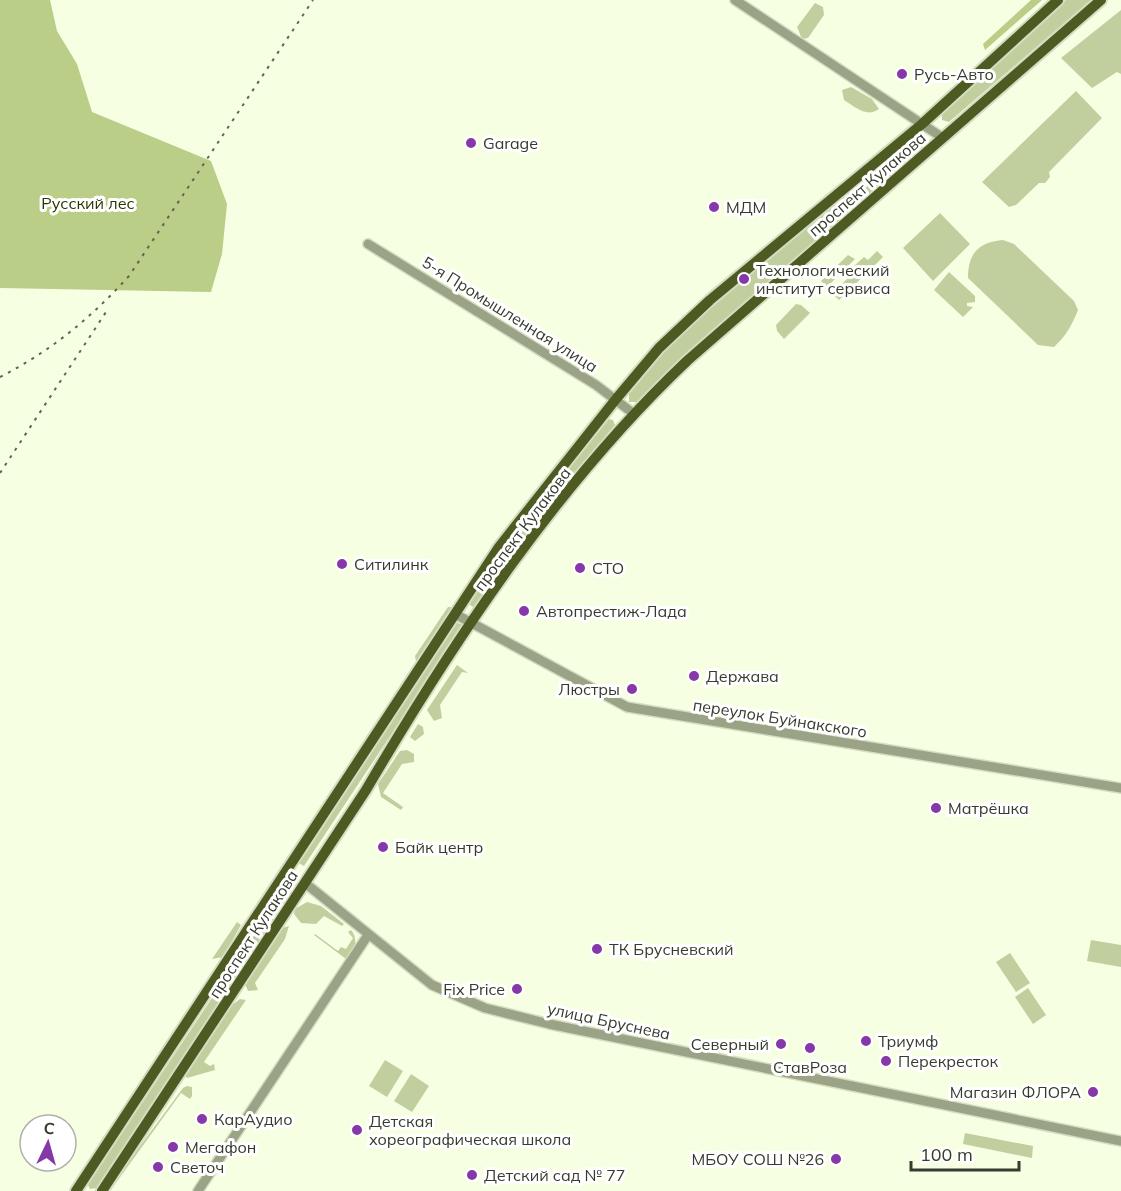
<svg xmlns="http://www.w3.org/2000/svg" width="1121" height="1191" viewBox="0 0 1121 1191" font-family="Mulish,sans-serif">
  <rect width="100%" height="100%" fill="#f6ffe2"/>
  <!-- green -->
  <path fill="#c1cf9f" d="M1066 0H1091L949 122 942 120V112Z
    M815 3 823 7 824 15 808 38 802 39 797 27Z
    M1121 10V74L1117 72 1092 88 1061 58Z
    M851 87 872 99 879 109C867 118 855 107 844 100L842 90Z
    M1076 91 1102 118 1049 172 1050 177 1045 183H1039L1016 205 1009 207 982 182Z
    M919 135 925 141 922 148 711 331 637 402H629V393L668 348 695 321 913 138Z
    M940 213 970 244 933 281 903 248Z
    M1003 240 1014 244 1074 301 1078 310C1072 325 1066 336 1054 347L1038 345 968 278C968 254 978 242 1003 240Z
    M877 251 883 257 839 300 832 293 858 269 854 266 864 257 868 260Z
    M848 255 855 259 827 287 821 281Z
    M949 272 975 296V302L967 303V306L973 307 963 317 934 290Z
    M796 304 801 305 810 313 784 339 777 331 776 325Z
    M609 419 613 420 615 425 571 477 479 605 473 607 470 605 471 599 510 540Z
    M448 607H456L417 666 415 656Z
    M457 623 461 624V629L304 866 297 862Z
    M457 665 468 673 462 672 440 705 442 718 434 721 427 710Z
    M418 724 423 727 424 734 415 741 410 737Z
    M407 750 414 754V762L402 764 383 793 403 807 401 810 381 797 378 784 400 751Z
    M286 887 292 889 291 894 97 1188 90 1189 88 1185 90 1181Z
    M307 902 321 906 344 924 342 926 324 916 316 924 301 923 294 914 295 909Z
    M237 922 241 925 223 957 212 959Z
    M289 926 285 939 255 983 258 990 248 991 245 984 282 928Z
    M351 930C359 939 355 952 346 959L314 935 315 934 338 951 341 947 346 949 353 938 348 932Z
    M1091 940 1121 945V967L1087 961Z
    M1010 953 1030 983 1016 992 996 962Z
    M1028 988 1046 1015 1033 1024 1015 997Z
    M240 999 246 1000 204 1062 210 1066 214 1064 215 1070 187 1078 185 1075 227 1009Z
    M385 1060 403 1071 387 1097 369 1086Z
    M411 1074 429 1086 412 1112 394 1101Z
    M187 1086 192 1087V1096L190 1099 181 1093 110 1191 109 1188 183 1088Z
    M965 1133 1033 1146 1032 1158 963 1144Z"/>
  <!-- forest -->
  <path fill="#bace87" d="M0 0H50L57 31 77 64 92 112 211 161 227 204 222 254 211 292 0 288Z
    M1031 0H1042L985 50 983 44Z"/>
  <g fill="none" stroke-linecap="round" stroke-linejoin="round">
    <defs>
      <path id="minor" d="M735 0 943 138
        M368 244 596 385 634 414
        M455 614 627 707 1121 788
        M305 883 432 985 485 1008 549 1024 1121 1141
        M198 1191 368 935"/>
      <path id="major" d="M76 1191 499 547 616 399 659 348 710 300 922 124 1058 0
        M102 1191 366 790C455 638 560 481 688 360L1101 0"/>
    </defs>
    <!-- minor casing -->
    <use href="#minor" stroke="#d4dcc1" stroke-width="12"/>
    <!-- major casing -->
    <use href="#major" stroke="#d4dcc1" stroke-width="14"/>
    <!-- minor -->
    <use href="#minor" stroke="#9aa385" stroke-width="9"/>
    <!-- major -->
    <use href="#major" stroke="#4d5b22" stroke-width="10"/>
    <!-- rail -->
    <path stroke="#616654" stroke-width="2" stroke-dasharray="3 6" stroke-linecap="butt" d="M0 377C51 351 91 318 129 276L313 0
      M0 473 108 309"/>
  </g>
  <!-- markers -->
  <g fill="#8637a8" stroke="#fff" stroke-width="2">
    <circle cx="902" cy="74" r="6"/>
    <circle cx="471" cy="143" r="6"/>
    <circle cx="714" cy="207" r="6"/>
    <circle cx="744" cy="279" r="6"/>
    <circle cx="342" cy="564" r="6"/>
    <circle cx="580" cy="568" r="6"/>
    <circle cx="524" cy="611" r="6"/>
    <circle cx="694" cy="676" r="6"/>
    <circle cx="632" cy="689" r="6"/>
    <circle cx="936" cy="808" r="6"/>
    <circle cx="383" cy="847" r="6"/>
    <circle cx="597" cy="949" r="6"/>
    <circle cx="517" cy="989" r="6"/>
    <circle cx="866" cy="1041" r="6"/>
    <circle cx="781" cy="1044" r="6"/>
    <circle cx="810" cy="1048" r="6"/>
    <circle cx="886" cy="1061" r="6"/>
    <circle cx="1093" cy="1092" r="6"/>
    <circle cx="202" cy="1119" r="6"/>
    <circle cx="357" cy="1130" r="6"/>
    <circle cx="173" cy="1147" r="6"/>
    <circle cx="836" cy="1159" r="6"/>
    <circle cx="158" cy="1167" r="6"/>
    <circle cx="472" cy="1175" r="6"/>
  </g>
  <g text-anchor="middle" stroke-width="6" stroke-linejoin="round" paint-order="stroke">
    <!-- poi labels -->
    <g font-size="16" fill="#373b2d" stroke="#fff" text-anchor="start">
      <text x="914" y="80">Русь-Авто</text>
      <text x="483" y="149">Garage</text>
      <text x="726" y="213">МДМ</text>
      <text x="756" y="276">Технологический<tspan x="756" dy="18">институт сервиса</tspan></text>
      <text x="354" y="570">Ситилинк</text>
      <text x="592" y="574">СТО</text>
      <text x="536" y="617">Автопрестиж-Лада</text>
      <text x="706" y="682">Держава</text>
      <text x="620" y="695" text-anchor="end">Люстры</text>
      <text x="948" y="814">Матрёшка</text>
      <text x="395" y="853">Байк центр</text>
      <text x="609" y="955">ТК Брусневский</text>
      <text x="505" y="995" text-anchor="end">Fix Price</text>
      <text x="878" y="1047">Триумф</text>
      <text x="769" y="1050" text-anchor="end">Северный</text>
      <text x="898" y="1067">Перекресток</text>
      <text x="810" y="1073" text-anchor="middle">СтавРоза</text>
      <text x="1081" y="1098" text-anchor="end">Магазин ФЛОРА</text>
      <text x="214" y="1125">КарАудио</text>
      <text x="369" y="1127">Детская<tspan x="369" dy="18">хореографическая школа</tspan></text>
      <text x="185" y="1153">Мегафон</text>
      <text x="824" y="1165" text-anchor="end">МБОУ СОШ №26</text>
      <text x="170" y="1173">Светоч</text>
      <text x="484" y="1181">Детский сад № 77</text>
    </g>
    <!-- street labels -->
    <g font-size="16" fill="#373b2d" stroke="#fff">
      <text transform="translate(867 184) rotate(-41)" y="6">проспект Кулакова</text>
      <text transform="translate(510 314) rotate(32)" y="6">5-я Промышленная улица</text>
      <text transform="translate(522 529) rotate(-53)" y="6">проспект Кулакова</text>
      <text transform="translate(780 718) rotate(9)" y="6">переулок Буйнакского</text>
      <text transform="translate(253 934) rotate(-57)" y="6">проспект Кулакова</text>
      <text transform="translate(609 1021) rotate(12)" y="6">улица Бруснева</text>
    </g>
    <!-- park labels -->
    <g font-size="16" fill="#2a3500" stroke="#fff">
      <text x="88" y="209">Русский лес</text>
    </g>
  </g>
  <!-- north arrow -->
  <g transform="translate(48 1143) rotate(5)"><circle r="28" fill="#ffffff" stroke="#afb1ab" stroke-width="1.5"/>
  <path d="M0-4.5L10 22L0 15L-10 22Z" fill="#8637a8"/>
  <text y="-9" font-size="16" font-weight="bold" text-anchor="middle" fill="#373b2d">С</text>
  </g>
  <!-- scale -->
  <path d="M911 1161v9h108v-9" fill="none" stroke="#373b2d" stroke-width="3"/>
  <text x="920" y="1161" font-size="18" fill="#373b2d" stroke="#ffffff" stroke-width="4.5" paint-order="stroke">100 m</text>
</svg>
